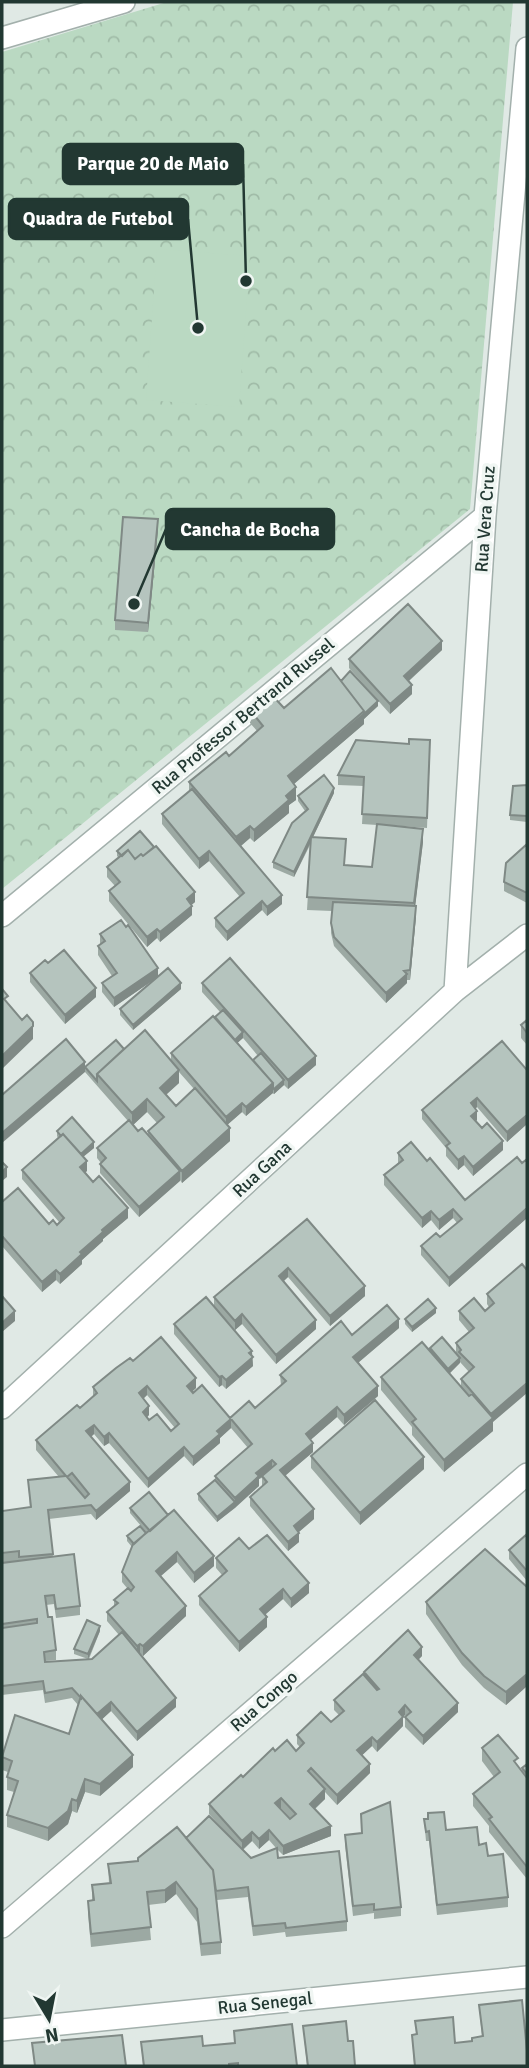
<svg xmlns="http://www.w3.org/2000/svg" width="529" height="2068" viewBox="0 0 529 2068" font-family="Signika,sans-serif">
  <defs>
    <pattern id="park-crowns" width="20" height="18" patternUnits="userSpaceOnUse" patternTransform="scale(1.75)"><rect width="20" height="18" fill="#bad9c2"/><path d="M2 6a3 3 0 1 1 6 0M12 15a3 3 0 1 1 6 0" fill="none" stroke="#a0bba7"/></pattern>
  </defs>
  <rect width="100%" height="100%" fill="#e0e9e5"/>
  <!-- park -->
  <path fill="url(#park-crowns)" d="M167 2H513L470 509 2 889V52Z"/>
  <!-- pitch -->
  <path fill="#bad9c2" d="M157 249 250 256 239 407 146 400Z"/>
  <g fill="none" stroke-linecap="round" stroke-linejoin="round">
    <defs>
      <path id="minor" d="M2 38 124 2
        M2 916 485 516
        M455 991 485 516 527 48
        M2 1408 455 991 527 935
        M2 1927 527 1474
        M2 2030 527 1977"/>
    </defs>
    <!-- minor casing -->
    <use href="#minor" stroke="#a3b0ac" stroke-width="24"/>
    <!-- minor -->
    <use href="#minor" stroke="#fff" stroke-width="21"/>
  </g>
  <!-- wall -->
  <path fill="#9ca9a3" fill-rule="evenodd" d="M158 529 148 632 115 630V620Z
    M442 650 409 681 412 694 390 714 349 668V659Z
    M341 681 378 706 364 719V724L294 784 296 800 289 805V813L254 842 250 838 241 846 282 904 267 916 262 910 227 941 215 927V918L240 897 209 861 199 869 162 824V814L189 792V782L229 756 257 731 250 723V710L284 708Z
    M430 750 427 828 388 825 423 842 415 906 416 916 410 980H407V983L386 1003 334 946 331 933 332 911 307 910 311 843 294 877 273 868V862L305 811 298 801V796L334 793 313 837 345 865 372 867 377 825 362 824 364 786 338 785V775Z
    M527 785V822L510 820V815Z
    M527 844V903L504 891V882Z
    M117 851 195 902 191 905 192 915 160 942 157 938 147 947 109 901V891L115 886 107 877V867L119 858 117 856Z
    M100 934 158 977 181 989 133 1030 120 1015V1009L156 978 114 1007 102 992V983L112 976 98 955V946L100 944Z
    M48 963 96 997 65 1024 30 982V973Z
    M202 983 316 1065 288 1089 284 1085 274 1094 272 1093 246 1116 242 1112 227 1125 230 1141 182 1183 180 1180 139 1217 100 1173V1164L101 1163 97 1158V1148L128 1121 85 1072V1067L124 1049 171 1060V1053L220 1012 202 992ZM243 1038 258 1056 253 1060 237 1043ZM179 1072 194 1089 176 1106 166 1095 179 1083ZM147 1112 157 1123 148 1131V1135L138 1131 133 1125Z
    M527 1020V1045L521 1038V1025Z
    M527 1070V1124L507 1142 477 1107 475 1109 477 1120 476 1121 503 1150 473 1176 464 1165 458 1170 446 1156V1148L422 1119V1110Z
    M57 1131 94 1148 83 1157 87 1171 85 1172 128 1218 103 1239V1241L82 1260V1264L60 1284 56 1280 42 1292 2 1246V1202L49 1224 57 1225 59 1222 22 1179V1170L58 1138 57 1136Z
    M398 1153 427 1161 465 1200 527 1159V1218L449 1287 421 1255V1246L440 1237 457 1223 453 1218 439 1230 431 1220 422 1228 384 1185V1175L398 1163Z
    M307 1219 365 1296 330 1326 288 1277 284 1281 316 1329 276 1364 242 1324 235 1330 214 1307V1297Z
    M527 1270 493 1422V1431L444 1472 412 1435V1427L381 1390V1377L430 1351V1348L456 1353V1343L469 1332 459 1320V1311H485L489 1307 487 1304V1294ZM460 1362 469 1372 461 1379V1386L449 1374Z
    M436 1313 412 1332 405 1324V1319Z
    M174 1324 252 1356 253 1366 226 1389 222 1385 219 1387 174 1334Z
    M399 1328 358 1363 378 1396 344 1425 337 1417 310 1440 313 1452 285 1476 314 1519 299 1532V1542L288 1551 250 1506V1497L262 1486V1478L259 1479V1486L217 1522 198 1500V1494L215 1480V1476L248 1448 231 1428 220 1438V1443L193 1466 184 1456 148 1488 109 1443 104 1446 94 1434 91 1437 130 1491 96 1520 91 1514 49 1519 53 1557 80 1606V1615L56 1618 54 1604 46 1605 48 1617 56 1650V1660L45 1661V1662L88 1659 74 1654V1649L100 1631 89 1659H92L119 1635 107 1621V1612L114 1606V1600L127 1588 122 1582V1572L132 1547 127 1541V1536L147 1533 130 1513V1508L168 1515 214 1566 194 1583 177 1562 161 1576 186 1616 143 1656 140 1653V1654L176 1707 137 1741 111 1711 102 1719 133 1767 100 1796 85 1792 77 1813 72 1811 68 1824 48 1841 7 1827V1815L14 1792 7 1790V1777L8 1772 2 1770V1757L69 1734 78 1705 72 1698 45 1703 43 1690 2 1695V1511L30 1508 28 1480 59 1477 36 1450V1440L93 1397V1387L133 1361 196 1388 192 1392 230 1418 255 1408 281 1385 280 1375 352 1335ZM147 1395 175 1428 171 1431 149 1420 147 1417 149 1415 143 1399Z
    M311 1456 424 1469 360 1525 311 1468Z
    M527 1534V1581L509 1559V1550Z
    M249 1549 309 1593 291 1608 283 1599 265 1615 267 1627 239 1652 199 1605V1596L222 1575 216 1568V1558Z
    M527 1587V1686L506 1705 484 1688 462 1665 426 1614V1602Z
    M422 1656 418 1660 458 1712 423 1745 405 1727V1717L406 1716 405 1715 403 1717V1726L377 1752 372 1746 362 1755 370 1773 337 1805 325 1792V1799L315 1809 331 1836 283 1855 277 1849 278 1858 347 1921V1931L286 1937 285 1932 253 1936 248 1897 217 1900 221 1942V1954L201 1956 197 1922 176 1894 165 1903 148 1905 151 1940 91 1947 88 1914V1901L92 1900V1885L109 1883 108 1864 138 1861 186 1838 230 1837 209 1814V1804L275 1751H296L300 1747 297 1744V1735L331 1722 339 1715 334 1710V1700L364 1675V1672ZM281 1808 291 1819H290L280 1809ZM269 1840 276 1848 251 1858 243 1850 252 1841 259 1849Z
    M482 1748 518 1766 522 1772V1768L527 1764V1879L489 1832V1826L473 1806V1794L494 1777 482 1761Z
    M361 1814 401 1907V1916L374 1919V1913L353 1916 345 1845V1835L361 1833Z
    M424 1819 479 1845 488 1856 508 1897V1907L437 1915 429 1841H426Z
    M479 2005 527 2066H414L412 2035 416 2034 415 2021 455 2043 472 2041 482 2037Z
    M303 2026 348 2041 355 2066H307Z
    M234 2031 297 2066H143L141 2042 203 2046 234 2043Z"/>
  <!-- shaded-wall -->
  <path fill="#7f8985" d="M158 519V529L148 632V623Z
    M442 641V650L404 685V676Z
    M412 685V694L390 714V704Z
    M378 701V706L364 719V724L288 789V776Z
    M296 787V800L289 805V813L254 842V830L286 796Z
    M334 788V793L294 877V872Z
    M250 826V838L236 850V837Z
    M423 829V842L414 916V903Z
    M209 851V861L199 869V859Z
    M195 892V902L187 909V899Z
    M282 895V904L267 916V907Z
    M262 901V910L227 941V932Z
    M192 906V915L160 942V932Z
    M416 906V916L410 980V970Z
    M157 929V938L147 947V937Z
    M158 968V977L114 1007V998Z
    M407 974V983L386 1003V993Z
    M181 983V989L133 1030V1025Z
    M96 988V997L65 1024V1015Z
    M33 1026V1039L2 1069V1056Z
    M243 1032V1038L233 1047V1042Z
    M316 1056V1065L288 1089V1080Z
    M85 1062V1072L2 1143V1133Z
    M179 1070V1083L160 1100V1088Z
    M284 1080V1085L274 1094V1089Z
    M273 1083V1093L246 1116V1107Z
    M477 1098V1107L471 1113V1103Z
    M147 1099V1112L132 1126V1113Z
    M242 1103V1112L226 1126V1117Z
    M477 1111V1120L471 1125V1116Z
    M527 1115V1124L507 1142V1132Z
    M230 1128V1141L182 1183V1171Z
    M503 1141V1150L473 1176V1167Z
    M94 1142V1148L78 1161V1156Z
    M464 1156V1165L458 1170V1160Z
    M87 1161V1171L80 1177V1167Z
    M7 1167V1177L2 1181V1172Z
    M180 1171V1181L139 1217V1207Z
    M128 1208V1218L103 1239V1241L82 1260V1264L60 1284V1274L102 1230Z
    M527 1208V1218L449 1287V1278Z
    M453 1209V1218L439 1230V1220Z
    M431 1211V1220L422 1228V1218Z
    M288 1268V1277L279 1285V1276Z
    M56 1270V1280L42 1292V1282Z
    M365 1286V1296L330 1326V1316Z
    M436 1308V1313L412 1332V1327Z
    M15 1311V1321L2 1332V1323Z
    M242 1314V1324L235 1330V1321Z
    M399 1319V1328L353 1367V1357Z
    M316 1320V1329L276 1364V1355Z
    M252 1351 253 1366 226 1389V1380Z
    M460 1358V1363L448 1375V1369Z
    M222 1376V1385L219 1387V1377Z
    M196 1378V1388L187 1396V1386Z
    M527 1383V1393L493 1422V1431L444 1472V1460L491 1420V1414Z
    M147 1386V1395L139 1403V1393Z
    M378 1386V1396L344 1425V1415Z
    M149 1406V1415L143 1421V1412Z
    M337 1407V1417L306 1444V1434Z
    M231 1419V1428L220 1438V1443L193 1466V1457L217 1431Z
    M94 1425V1434L86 1441V1431Z
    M109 1433V1443L104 1446V1437Z
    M313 1443V1452L280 1480V1470Z
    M184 1447V1456L148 1488V1479Z
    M424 1457V1469L360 1525V1513Z
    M272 1460V1469L259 1479V1486L235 1508V1498L256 1473Z
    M130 1482V1491L96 1520V1511Z
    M235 1502V1508L217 1522V1517Z
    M314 1509V1519L294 1536V1526Z
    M299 1533V1542L288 1551V1542Z
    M177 1552V1562L156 1580V1571Z
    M214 1556V1566L194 1583V1573Z
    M309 1583V1593L291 1608V1599Z
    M283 1589V1599L260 1619V1609Z
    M186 1606V1616L143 1656V1646Z
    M267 1617V1627L239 1652V1642Z
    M100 1626V1631L88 1659V1654Z
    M140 1644V1653L137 1656V1646Z
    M422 1647V1656L414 1664V1655Z
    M527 1674V1686L506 1705V1692Z
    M176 1698V1707L137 1741V1732Z
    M111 1702V1711L96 1725V1715Z
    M458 1703V1712L423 1745V1736Z
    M405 1705V1715L401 1719 403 1717V1726L377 1752V1742Z
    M372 1737V1746L357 1760V1750Z
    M133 1755V1767L100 1796V1784Z
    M370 1764V1773L337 1805V1795Z
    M85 1779V1792L77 1813V1801Z
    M325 1789V1799L310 1813V1804Z
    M281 1798V1808L275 1813V1803Z
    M72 1799V1811L68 1824 48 1841V1828Z
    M331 1826V1836L283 1855V1846Z
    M269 1830V1840L259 1849V1839Z
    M252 1832V1841L242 1850V1841Z
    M176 1882V1894L165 1903V1890Z"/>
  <!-- building -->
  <path fill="#b5c4be" stroke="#7f8985" stroke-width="2" fill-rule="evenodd" d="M123 517 158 519 148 623 115 620Z
    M408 604 442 641 404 676 412 685 390 704 349 659Z
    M331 668 364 711 288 776 296 787 286 796 289 800 254 830 250 826 236 837 189 782 226 752 229 756 263 726 250 710 270 693 284 708Z
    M350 671 378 701 364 714V711L341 681Z
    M409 739 430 740 427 818 362 814 364 777 338 775 356 740 409 744Z
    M324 775 334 788 294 872 273 862 292 823 308 809 298 796Z
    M527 785V816L510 815 513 786Z
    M192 789 282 895 267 907 262 901 227 932 215 918 244 893 209 851 199 859 162 814Z
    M377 824 423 829 414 903 307 897 311 837 346 839 344 865 372 867Z
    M140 831 154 847 143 856 141 854 135 859 128 850 122 856 117 851Z
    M527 844V893L504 882 506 863Z
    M156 846 195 892 187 899 192 906 160 932 157 929 147 937 109 891 120 882 107 867 128 850 135 859 141 854 143 856Z
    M333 902 416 906 410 970 404 971 407 974 386 993 334 937 331 923Z
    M121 920 126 927 128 925 158 968 114 998 102 983 117 973 98 946 105 941 100 934Z
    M64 950 96 988 65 1015 30 973 45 960 48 963Z
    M230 958 316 1056 288 1080 202 983Z
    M168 968 181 983 133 1025 120 1009Z
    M2 989 8 996 4 999 22 1020 27 1015 33 1022V1026L2 1056Z
    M223 1010 243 1032 235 1040 215 1017Z
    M213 1016 273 1083 246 1107 242 1103 226 1117 171 1053Z
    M527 1020V1033L521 1025Z
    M145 1030 179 1070 160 1088 176 1106 195 1088 230 1128 182 1171 148 1131 164 1117 147 1099 132 1113 97 1074Z
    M66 1039 85 1062 2 1133V1095Z
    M116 1040 124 1049 97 1074V1081L85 1067Z
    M502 1041 527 1070V1115L507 1132 477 1098 471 1103 477 1111 471 1116 482 1128 487 1123 503 1141 473 1167 464 1156 458 1160 446 1146 450 1143 422 1110Z
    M261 1053 284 1080 274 1089 273 1088V1083L253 1060Z
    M72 1117 94 1142 81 1154 63 1134 61 1136 57 1131Z
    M129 1120 138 1131 142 1128 180 1171 139 1207 100 1164 106 1158 97 1148Z
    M63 1134 87 1161 80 1167 93 1182 99 1176 128 1208 102 1230 103 1232 80 1252 82 1254 60 1274 56 1270 42 1282 2 1236V1202L18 1188 49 1224 53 1220 57 1225 64 1218 22 1170Z
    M411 1142 427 1161 430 1158 465 1200 517 1157 522 1163 527 1159V1208L449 1278 421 1246 436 1233 440 1237 462 1219 453 1209 439 1220 431 1211 422 1218 384 1175 403 1160 398 1153Z
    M2 1162 7 1167 2 1172Z
    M307 1219 365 1286 330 1316 288 1268 279 1276 316 1320 276 1355 242 1314 235 1321 214 1297Z
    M522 1264 527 1270V1383L491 1414 461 1379 474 1367 459 1352 461 1350 456 1343 474 1328 459 1311 474 1298 485 1311 494 1303 487 1294Z
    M2 1296 15 1311 2 1323Z
    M206 1297 252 1351 249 1353 253 1357 226 1380 222 1376 219 1377 174 1324Z
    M428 1299 436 1308 412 1327 405 1319Z
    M387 1305 399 1319 353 1357 378 1386 344 1415 337 1407 306 1434 313 1443 280 1470 314 1509 294 1526 299 1533 288 1542 250 1497 267 1482 262 1476 276 1464 272 1460 256 1473 259 1476 235 1498 215 1476 252 1444 231 1419 217 1431 220 1434 193 1457 184 1447 148 1479 109 1433 104 1437 94 1425 86 1431 130 1482 96 1511 91 1505 48 1510 53 1554 19 1557V1551L2 1553V1511L31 1507 28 1480 66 1476 36 1440 77 1405 80 1408 97 1393 93 1387 116 1368 130 1358 133 1361 161 1337 196 1378 187 1386 193 1393 202 1385 230 1418 249 1401 255 1408 286 1381 280 1375 341 1321 352 1335ZM147 1386 179 1424 171 1431 157 1414 149 1420 143 1412 149 1406 139 1393ZM72 1473 89 1494 85 1498 67 1477Z
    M442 1337 460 1358 448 1369 430 1348Z
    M422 1342 469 1396 472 1394 493 1418 444 1460 412 1422 416 1419 381 1377Z
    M375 1400 424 1457 360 1513 311 1456Z
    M215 1480 235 1502 217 1517 198 1494Z
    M149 1492 168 1515 150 1531 130 1508Z
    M174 1510 214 1556 194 1573 177 1552 156 1571 186 1606 143 1646 140 1644 137 1646 107 1612 118 1603 114 1600 128 1588 131 1591 134 1587 122 1572 133 1544Z
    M140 1526 146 1533 134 1544 127 1536Z
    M527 1534V1571L509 1550Z
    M267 1535 309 1583 291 1599 283 1589 260 1609 267 1617 239 1642 199 1596 227 1571 216 1558 239 1538 249 1549Z
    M485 1549 527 1587V1674L506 1692 484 1676 462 1653 426 1602Z
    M74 1554 80 1606 56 1609 54 1595 45 1596 48 1617H52L56 1650 44 1652 45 1662 92 1659 122 1632 176 1698 137 1732 111 1702 97 1714 81 1696V1698L72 1688 45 1693 43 1681 2 1686V1628L37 1623V1619L2 1624V1563Z
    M87 1620 100 1626 88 1654 74 1649Z
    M408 1630 422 1647 414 1655 458 1703 423 1736 405 1717 411 1712 405 1705 399 1712 403 1717 377 1742 372 1737 357 1750 370 1764 337 1795 311 1768 308 1771 325 1789 310 1804 331 1826 283 1846 269 1830 259 1839 252 1832 242 1841 209 1804 241 1775 243 1777 273 1748 275 1751 287 1740 296 1751 304 1743 297 1735 321 1712 331 1722 344 1711 334 1700 363 1674 377 1690 379 1689 364 1672ZM281 1798 296 1814 290 1819 275 1803Z
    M81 1696 133 1755 100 1784 85 1779 77 1801 72 1799 68 1811 48 1828 7 1815 18 1781 7 1777 12 1761 2 1757 15 1715 69 1734Z
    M498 1735 518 1758 514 1761 527 1778V1867L489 1819 492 1817 473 1794 500 1772 482 1748Z
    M527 1764V1774L522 1768Z
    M390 1802 401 1907 374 1910V1904L353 1906 345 1835 362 1833 361 1814Z
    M444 1812 446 1830 477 1827 479 1845 486 1843 488 1856 503 1854 508 1897 437 1905 429 1831 426 1832 424 1819H428V1813Z
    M209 1816 251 1858 277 1848 278 1858 339 1851 347 1921 286 1928 285 1923 253 1926 248 1887 216 1891 213 1870 186 1838Z
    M177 1827 213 1870 221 1942 201 1944 197 1909 176 1882 165 1890 147 1892 151 1927 91 1934 88 1901 94 1900 92 1885 111 1883 108 1864 138 1861V1858Z
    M522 2000 527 2051V2066H415L412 2035 417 2034 415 2021 453 2017 455 2043 472 2041V2038L483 2036 479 2005Z
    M346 2021 348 2041H353L355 2066H308L303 2026Z
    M292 2024 297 2066H238V2063L229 2064V2066H144L141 2042 202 2036 203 2046 235 2043 234 2031Z
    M122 2035 126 2066H35L32 2043Z"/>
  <g text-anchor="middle" stroke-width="7" stroke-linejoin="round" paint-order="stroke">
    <!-- street labels -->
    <g font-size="18" fill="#223832" stroke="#f0f6f3">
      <text transform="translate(485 519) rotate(-86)" y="6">Rua Vera Cruz</text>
      <text transform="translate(243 716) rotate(-40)" y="6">Rua Professor Bertrand Russel</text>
      <text transform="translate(262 1169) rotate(-43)" y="6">Rua Gana</text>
      <text transform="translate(264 1701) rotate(-41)" y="6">Rua Congo</text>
      <text transform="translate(265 2003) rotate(-6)" y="6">Rua Senegal</text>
    </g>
  </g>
  <!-- callouts -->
  <path fill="none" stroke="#223832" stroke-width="2.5" d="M246 281L243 164M198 328L188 219M134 604L166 529"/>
  <g fill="#223832" stroke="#f0f6f3" stroke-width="2.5">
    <circle cx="246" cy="281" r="7"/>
    <circle cx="198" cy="328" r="7"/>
    <circle cx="134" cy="604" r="7"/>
  </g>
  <g fill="#223832" stroke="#223832" stroke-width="2.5">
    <rect x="63" y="144" width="180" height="40" rx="7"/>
    <rect x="9" y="199" width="179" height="40" rx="7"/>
    <rect x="166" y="509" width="168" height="40" rx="7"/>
  </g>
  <g font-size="19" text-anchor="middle" font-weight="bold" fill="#fff">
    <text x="153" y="170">Parque 20 de Maio</text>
    <text x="98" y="225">Quadra de Futebol</text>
    <text x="250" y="536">Cancha de Bocha</text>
  </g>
  <!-- border -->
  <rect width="529" height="2068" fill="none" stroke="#223832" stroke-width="7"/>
  <!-- north arrow -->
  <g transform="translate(49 2019) rotate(170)" stroke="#f0f6f3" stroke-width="5" paint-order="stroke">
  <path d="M0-5L12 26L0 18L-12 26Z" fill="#223832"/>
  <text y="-10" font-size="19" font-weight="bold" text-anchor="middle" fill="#223832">N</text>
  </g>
</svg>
